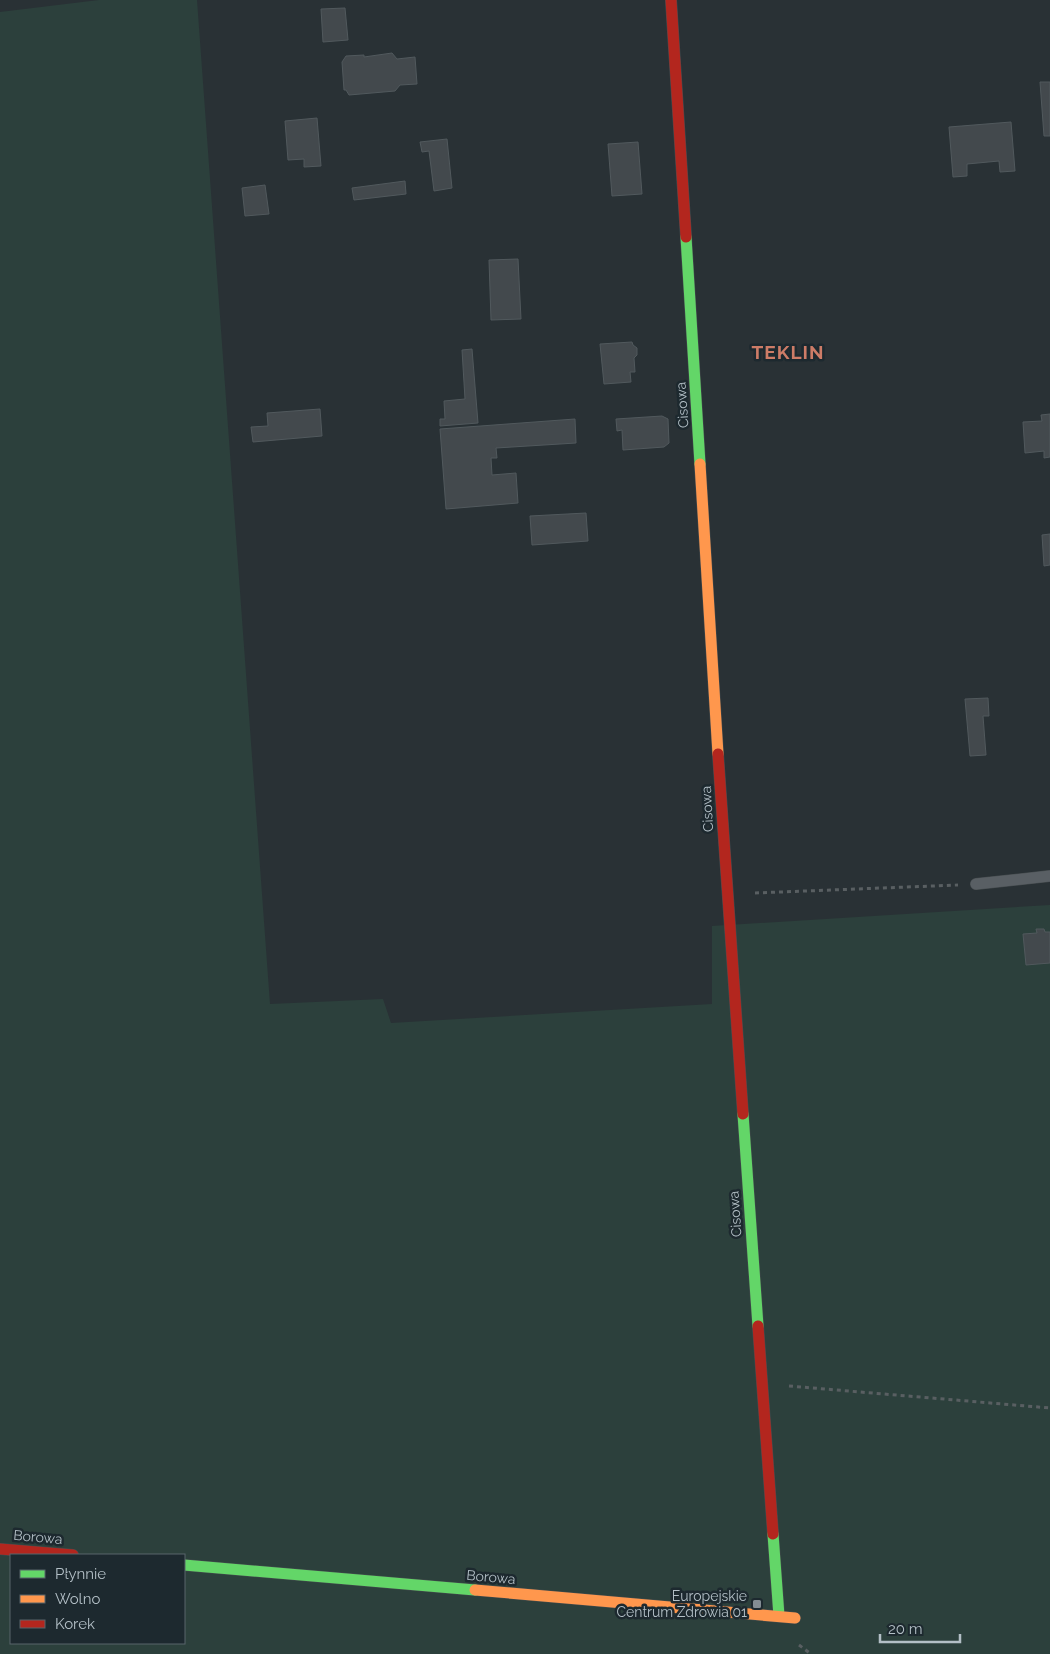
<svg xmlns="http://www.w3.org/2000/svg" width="1050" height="1654" viewBox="0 0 1050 1654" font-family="Raleway,sans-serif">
  <rect width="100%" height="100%" fill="#293135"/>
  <!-- green -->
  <path fill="#2c403c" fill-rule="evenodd" d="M99 0H197L270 1004 383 999 391 1023 712 1004V926L1050 905V1654H0V12ZM11 1555H184V1643H11Z"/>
  <!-- building -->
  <path fill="#43494d" stroke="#51595d" d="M345 8 348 40 323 42 321 9Z
    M392 53 397 59 415 57 417 84 400 85 395 91 349 95 346 90H344L342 62 346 56 364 55V57Z
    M1040 82H1050V136H1044Z
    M317 118 321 166 304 167V159L288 160 285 121Z
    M1011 122 1015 171 1000 172 999 161 967 164V176L953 177 949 127Z
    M447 139 452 188 434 191 429 151 422 152 420 142Z
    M638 142 642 194 612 196 608 144Z
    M405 181 406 194 354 200 352 188Z
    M265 185 269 214 245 216 242 188Z
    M518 259 521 319 491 320 489 260Z
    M632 342 633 345 637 348V355L634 358 635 372H630L631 382 604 384 600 344Z
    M472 349 478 423 440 426V419H445L444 401 465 399 462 350Z
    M320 409 322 436 253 442 251 427 268 426 267 413Z
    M1050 414V457L1044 458V451L1025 453 1023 422 1042 421 1041 415Z
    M662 416 668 419 669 443 664 447 623 450 622 430 617 431 616 419Z
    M575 419 576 443 496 448 497 458H491L492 475 516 473 518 503 446 509 440 429Z
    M586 513 588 541 532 545 530 516Z
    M1050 534V565L1044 566 1042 535Z
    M988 698 989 716H983L986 755 970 756 965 699Z
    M1036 929H1044L1045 932H1050V963L1026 965 1023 934 1037 933Z"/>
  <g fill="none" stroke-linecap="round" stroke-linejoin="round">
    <defs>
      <path id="lane" d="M976 884 1050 876"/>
      <path id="fast" d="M686 237 700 464
        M743 1114 758 1326
        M773 1534 779 1616
        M184 1565 475 1590"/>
      <path id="slow" d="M700 464 718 754
        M475 1590 795 1618"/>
      <path id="jam" d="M671 0 686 237
        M718 754 743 1114
        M758 1326 773 1534
        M0 1549 73 1555"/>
    </defs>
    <!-- lane casing -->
    <use href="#lane" stroke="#474d50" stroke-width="12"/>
    <!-- fast casing -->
    <use href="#fast" stroke="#474d50" stroke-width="12"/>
    <!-- slow casing -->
    <use href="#slow" stroke="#474d50" stroke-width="12"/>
    <!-- jam casing -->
    <use href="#jam" stroke="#474d50" stroke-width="12"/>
    <!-- path -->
    <path stroke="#595f62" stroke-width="3" stroke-dasharray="4 4" stroke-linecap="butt" d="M755 893 958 885
      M789 1386 1050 1408
      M799 1645 811 1654"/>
    <!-- lane -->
    <use href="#lane" stroke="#595f64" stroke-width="11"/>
    <!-- fast -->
    <use href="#fast" stroke="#63d668" stroke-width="11"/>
    <!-- slow -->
    <use href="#slow" stroke="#ff974d" stroke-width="11"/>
    <!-- jam -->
    <use href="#jam" stroke="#b3261e" stroke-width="11"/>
  </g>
  <!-- markers -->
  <rect fill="#838d93" stroke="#1d292f" stroke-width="2" x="752" y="1599" width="10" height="10" rx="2.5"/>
  <g text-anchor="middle" stroke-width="5" stroke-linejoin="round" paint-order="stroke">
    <!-- street labels -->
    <g font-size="14" fill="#b3bfc6" stroke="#1d292f">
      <text transform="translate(682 405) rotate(-94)" y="5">Cisowa</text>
      <text transform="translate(707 809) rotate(-93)" y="5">Cisowa</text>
      <text transform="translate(735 1214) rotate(-94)" y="5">Cisowa</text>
      <text transform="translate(38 1537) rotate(5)" y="5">Borowa</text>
      <text transform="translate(491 1577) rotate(5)" y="5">Borowa</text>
    </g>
    <!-- poi labels -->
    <g font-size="14" fill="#b3bfc6" stroke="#1d292f" text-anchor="end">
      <text x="747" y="1601">Europejskie<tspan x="747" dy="16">Centrum Zdrowia 01</tspan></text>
    </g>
    <!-- district labels -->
    <g font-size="19" font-weight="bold" letter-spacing="1" fill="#cd7c67" stroke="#1d292f">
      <text x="788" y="359">TEKLIN</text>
    </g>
  </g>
  <!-- legend -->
  <rect x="10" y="1554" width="175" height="90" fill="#1d292f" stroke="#59656b"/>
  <rect x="20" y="1570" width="25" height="8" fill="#63d668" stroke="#59656b"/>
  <text x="55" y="1579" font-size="15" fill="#b3bfc6">Płynnie</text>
  <rect x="20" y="1595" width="25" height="8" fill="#ff974d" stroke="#59656b"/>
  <text x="55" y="1604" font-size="15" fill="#b3bfc6">Wolno</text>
  <rect x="20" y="1620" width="25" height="8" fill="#b3261e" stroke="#59656b"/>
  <text x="55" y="1629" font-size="15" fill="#b3bfc6">Korek</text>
  <!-- scale -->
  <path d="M880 1634v8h80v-8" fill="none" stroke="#b3bfc6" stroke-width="2.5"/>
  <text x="888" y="1634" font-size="15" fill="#b3bfc6" stroke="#1d292f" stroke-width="4" paint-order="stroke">20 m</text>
</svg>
